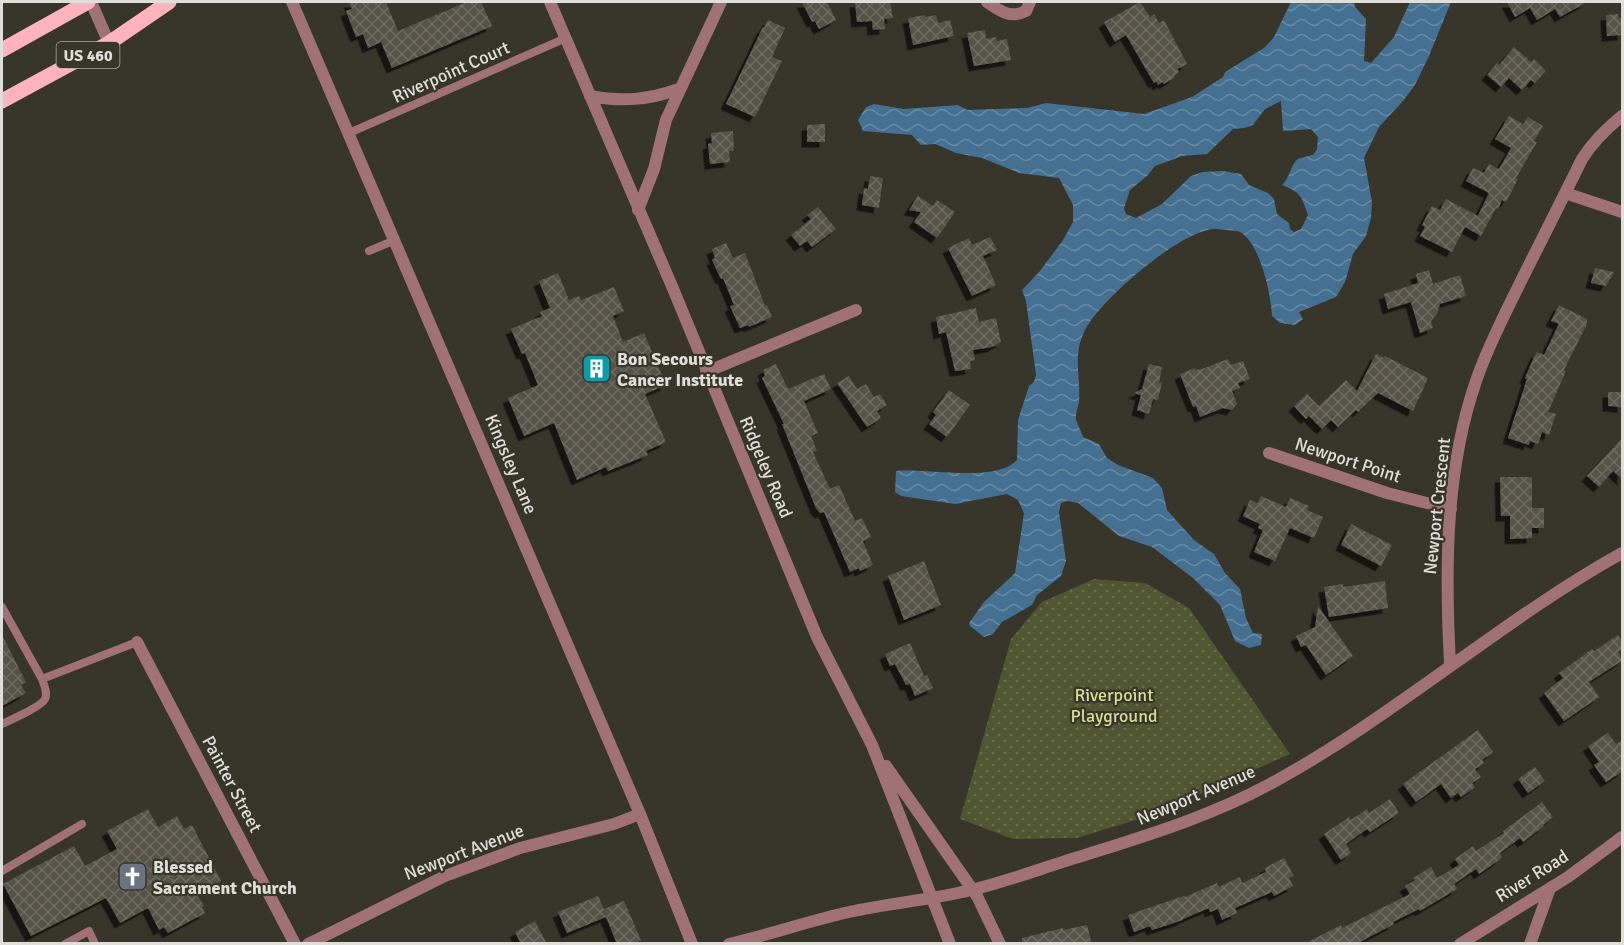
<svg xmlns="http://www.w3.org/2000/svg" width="1624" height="945" viewBox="0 0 1624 945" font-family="Signika,sans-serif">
  <defs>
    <pattern id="park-dots" width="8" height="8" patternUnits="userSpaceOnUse" patternTransform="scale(1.5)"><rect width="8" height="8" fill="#505631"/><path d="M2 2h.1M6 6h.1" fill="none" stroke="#696e4e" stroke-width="1.8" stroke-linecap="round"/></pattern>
    <pattern id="water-waves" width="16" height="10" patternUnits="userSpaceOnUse" patternTransform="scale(1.5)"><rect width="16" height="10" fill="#457091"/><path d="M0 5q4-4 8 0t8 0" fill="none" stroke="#688ba5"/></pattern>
    <pattern id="building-cross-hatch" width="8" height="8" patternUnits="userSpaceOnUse" patternTransform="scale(1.5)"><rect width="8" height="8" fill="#565348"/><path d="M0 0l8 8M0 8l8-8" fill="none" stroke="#6e6b62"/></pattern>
    <filter id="shadow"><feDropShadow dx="-5.5" dy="5.5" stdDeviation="0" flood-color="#0009"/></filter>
  </defs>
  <rect width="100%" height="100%" fill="#38352b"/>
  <!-- park -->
  <path fill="url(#park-dots)" d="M1094 579 1145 583 1189 608 1290 754 1158 813 1077 838 1013 839 960 819 1011 639 1042 602Z"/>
  <!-- water -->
  <path fill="url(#water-waves)" fill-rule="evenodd" d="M1291 2H1354L1355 7 1366 19 1364 61 1371 63 1394 37 1410 2H1451L1429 56 1415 85 1403 101 1379 127 1364 158 1372 202 1371 218 1366 236 1353 254 1345 282 1336 297 1299 312 1303 319 1295 325 1280 323 1272 316C1271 294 1260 243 1240 232 1236 230 1230 231 1226 230 1222 230 1217 228 1213 229 1179 232 1100 300 1085 330 1072 356 1081 375 1079 402 1078 408 1075 414 1076 420 1078 425 1081 431 1083 437L1099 444 1107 458 1118 465 1153 478 1162 488 1167 510 1194 540 1214 554 1225 573 1240 589 1246 618 1253 633 1262 634 1261 645 1249 648 1235 641 1220 605 1193 578 1152 547 1119 536 1078 503 1067 501 1061 503 1059 512 1066 561 1061 576 1037 595 1032 605 1002 622 993 634 984 637 970 626 969 623 984 602 1015 573 1024 513 1018 500 1007 494 955 504 901 496 895 492 896 471C927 468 996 483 1017 460L1018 420 1029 386 1034 382 1036 375 1026 301 1022 290 1040 271 1063 240 1073 222V205L1059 178 1019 173 982 158 956 153 935 144 921 145 912 135 863 131 858 120 866 107 874 104 904 109 958 105 967 110 1027 108 1046 103 1144 114 1192 97 1223 77 1225 72 1264 48 1274 37ZM1281 101 1283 131 1311 129 1318 137 1317 149 1313 155C1309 156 1302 157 1298 159 1291 163 1290 178 1282 185 1302 193 1301 196 1308 215L1301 229 1294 232 1290 229 1289 223 1277 214 1274 199 1268 193 1249 185 1241 174 1223 171 1203 172 1191 176 1162 204 1136 218 1126 214 1124 208 1130 190 1147 176 1155 166 1182 156 1207 154 1233 129 1244 128 1253 125 1265 109Z"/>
  <!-- building -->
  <path fill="url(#building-cross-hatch)" filter="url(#shadow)" d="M349 2H386L398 31 467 2H481L492 26 392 68 381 42 368 48 363 34 356 37 346 11 352 9Z
    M802 2H827L836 20 819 29 815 21 812 22Z
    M855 2H890L893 18 884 19 885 29 873 30 872 21 857 22Z
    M1140 2 1150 17 1154 14 1159 23 1164 20 1187 64 1177 69 1179 72 1174 76 1175 77 1164 84 1163 82 1158 85 1156 81 1154 83 1126 35 1115 42 1104 22Z
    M1507 2H1587L1560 17 1555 9 1537 20 1530 8 1515 17Z
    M1618 14 1619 18H1623V35L1607 36 1606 15Z
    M925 15 926 17 936 15 938 23 950 20 954 36 913 45 908 18Z
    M768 20 785 28 772 57 782 61 755 117 726 104 763 27 764 28Z
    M985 30 986 39 996 37 997 41 1007 39 1011 60 974 66 967 33Z
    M1514 47 1531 62 1534 59 1546 71 1535 83 1531 80 1522 90 1509 78 1501 87 1487 75 1497 63 1499 65Z
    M1509 116 1523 124 1528 117 1543 126 1534 141 1537 142 1516 178 1518 179 1506 202 1502 200 1498 209 1496 208 1481 236 1465 227 1452 252 1420 236 1425 227 1422 225 1432 206 1440 210 1446 199 1478 216 1489 193 1466 181 1473 168 1484 173 1489 164 1499 169 1511 148 1495 139Z
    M825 124V142H807V125Z
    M733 131 734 151H729L730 162 710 164 708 144 712 143 711 133Z
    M870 176 883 178 879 208 862 205 864 188 868 189Z
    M918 196 933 206 937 200 955 212 937 238 914 222 921 212 909 210Z
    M818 207 836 229 812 247 807 241 800 246 791 235 811 219 807 215Z
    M990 237 997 250 983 256 996 285 972 296 948 248 969 238 972 245Z
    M726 243 733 258 745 253 765 306 767 305 772 317 749 327 748 325 740 328 730 306 734 305 723 278 721 279 712 260 715 258 712 249Z
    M1595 268 1614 272 1606 286 1591 283Z
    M1429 270 1433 284 1460 275 1466 296 1440 304 1437 314 1431 321 1433 328 1420 333 1411 302 1388 309 1384 294 1418 283 1416 274Z
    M558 273 569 300 579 296 581 300 614 287 624 311 613 316 623 342 644 333 666 385 645 394 666 442 646 451 648 455 608 471 606 467 577 480 554 423 524 436 508 398 538 385 525 353 522 354 511 329 542 316 540 312 550 308 539 281Z
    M1559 305 1587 319V324L1564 370 1566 371 1548 412 1556 414 1549 435 1542 432 1538 444 1530 441 1529 445 1508 438 1527 379 1525 378 1534 357 1537 352 1544 355 1557 328 1559 324 1551 321Z
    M976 308 979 322 996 318 1001 342 992 347 973 350 975 360 970 361 971 369 955 371 946 332 939 334 936 317Z
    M1376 354 1384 358 1385 356 1428 378 1413 411 1378 393 1358 412 1356 410 1338 427 1331 420 1322 429 1309 416 1306 419 1294 406 1307 394 1319 406 1346 380 1357 391Z
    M1228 359 1231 365 1243 361 1250 379 1238 383 1240 388 1232 391 1237 404 1232 410 1223 408 1200 417 1196 406 1193 407 1180 374 1195 368 1196 370 1202 369Z
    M776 364 788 389 824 374 831 389 804 401 818 433 811 436 817 451 813 452 830 489 839 485 855 521 862 518 871 537 863 541 873 565 860 571 859 568 850 572 824 512 820 513 816 508 782 424H784L762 378 765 376 763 370Z
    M1149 364 1162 367 1159 383 1162 382 1158 400 1153 399 1149 414 1137 410 1141 395 1134 393 1142 389Z
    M849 376 857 389 866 384 874 397 880 394 887 405 877 411 881 418 867 427 837 383Z
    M949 390 970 405 947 437 929 424 936 415 933 412Z
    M1608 392H1623V407L1608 406Z
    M1623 437V480L1613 471 1599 487 1587 476Z
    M1500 477H1532V508H1544V528H1532V538L1510 539V516H1501Z
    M1261 496 1286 507 1290 498 1309 506 1307 510 1323 517 1314 538 1290 528 1275 561 1254 552 1263 530 1258 528 1260 524 1243 516 1250 500 1258 503Z
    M1351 524 1392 545 1381 566 1341 545Z
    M924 561 941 605 904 620 888 576Z
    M1385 581 1388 608 1329 617 1324 587 1343 584V587Z
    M1318 606 1353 656 1326 675 1306 645 1301 647 1296 636 1315 627Z
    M2 635 26 682 21 685 26 693 2 706Z
    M1618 635 1623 642V649L1618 652 1623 660 1589 682 1599 697 1564 721 1544 693 1563 678 1559 673 1592 649 1594 651Z
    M910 643 924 676 927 675 933 688 915 696 910 684 906 685 895 664 890 666 885 654Z
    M1478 730 1493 752 1482 760 1484 763 1475 769 1481 777 1472 783 1475 787 1461 797 1458 793 1451 798 1441 784 1416 802 1403 784Z
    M1608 733 1616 744 1623 740V771L1606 782 1594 765 1599 762 1588 746Z
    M1535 767 1545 781 1528 793 1518 779Z
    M1390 799 1399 813 1370 832 1367 829 1346 844 1351 853 1341 860 1324 834 1349 817 1351 820 1367 809 1369 813Z
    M1542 802 1553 817 1543 825 1544 826 1523 842 1520 838 1500 853 1502 857 1498 861 1479 874 1476 869 1454 884 1457 889 1420 911 1419 909 1393 922 1394 924 1356 944H1304L1341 925 1342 928 1410 894 1405 886 1415 880 1413 878 1431 867 1437 878 1459 865 1455 859 1473 846 1476 851 1504 833 1503 831Z
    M148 809 158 827 177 816 184 829 192 825 221 881 197 894 204 906 202 907 205 913 168 933 164 927 159 930 148 908 120 923 106 898 31 936 3 884 74 846 85 866 117 849 107 831Z
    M1284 858 1294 876 1289 878 1293 886 1274 896 1272 892 1235 908 1237 913 1222 920 1218 909 1210 912 1209 908 1183 919V920L1152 930 1150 926 1134 932 1128 915 1184 896 1185 897 1217 883 1219 887 1240 877 1242 883 1266 872 1265 868Z
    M598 896 604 909 624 901 641 940 633 944H617L606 917 567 933 558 912Z
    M535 921 547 944H521L515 932Z
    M1087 925 1092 944H1022V938L1063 928V930Z"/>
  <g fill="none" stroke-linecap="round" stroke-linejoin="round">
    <!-- service -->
    <path stroke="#a07278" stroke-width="8" d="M349 133 566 38
      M369 251 395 240
      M2 607 42 679 137 642
      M2 724C10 720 41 707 45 699 48 693 44 685 42 679
      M2 871 82 824
      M65 944 89 931 95 944"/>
    <!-- minor -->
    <path stroke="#a07278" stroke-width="12" d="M91 2 109 43
      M550 2 674 291 817 637 872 745 950 944
      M987 2C1000 11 1010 19 1026 11L1030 2
      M590 96C622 102 648 100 679 89
      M1565 193 1622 212
      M638 210 654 169 666 120 721 2
      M706 372 856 310
      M1269 453 1387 493 1451 509
      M137 642 295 944
      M1450 664C1445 570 1445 471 1476 381 1488 346 1505 314 1521 281 1541 241 1562 200 1582 159 1593 142 1606 129 1622 116
      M886 766 977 896 1000 944
      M640 814 692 944
      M729 944C769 935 808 921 849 912 889 903 931 900 971 890 1010 881 1047 866 1085 855 1148 835 1211 816 1270 784 1394 717 1500 621 1622 553
      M1460 944 1568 877 1622 837
      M1530 944 1550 888"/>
    <!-- tertiary -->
    <path stroke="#a07278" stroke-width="12" d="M292 2 640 814 614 824 520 848 445 876 308 944"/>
    <!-- primary -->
    <path stroke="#feb3be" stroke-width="15" d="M2 50 88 2
      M2 101 109 43 169 2"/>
  </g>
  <!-- icons -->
  <defs>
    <symbol id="building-square" viewBox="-11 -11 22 22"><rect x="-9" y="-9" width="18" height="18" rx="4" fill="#0f9aa8" stroke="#38352b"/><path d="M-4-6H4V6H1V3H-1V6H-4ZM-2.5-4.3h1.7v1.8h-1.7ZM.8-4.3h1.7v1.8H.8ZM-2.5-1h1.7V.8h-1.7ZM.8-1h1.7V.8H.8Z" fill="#fff"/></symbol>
    <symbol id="church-square" viewBox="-11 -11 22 22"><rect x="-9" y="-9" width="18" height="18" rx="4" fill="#6b7280" stroke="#38352b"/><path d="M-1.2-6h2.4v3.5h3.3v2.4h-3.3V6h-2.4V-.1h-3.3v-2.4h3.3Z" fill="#fff"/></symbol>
  </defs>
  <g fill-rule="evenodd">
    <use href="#building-square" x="580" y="352" width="33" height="33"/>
    <use href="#church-square" x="116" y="860" width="33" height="33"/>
  </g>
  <g text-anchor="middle" stroke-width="4.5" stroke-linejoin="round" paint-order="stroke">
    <!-- shield labels -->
    <rect fill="#38352b" stroke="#aeaba4" stroke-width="1.5" x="56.5" y="42" width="63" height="26" rx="4.5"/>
    <g font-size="16" font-weight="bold" fill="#e0ded8">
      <text x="88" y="61">US 460</text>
    </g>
    <!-- street labels -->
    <g font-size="18" fill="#e0ded8" stroke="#38352b">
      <text transform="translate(451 72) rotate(-24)" y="6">Riverpoint Court</text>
      <text transform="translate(1348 460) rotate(18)" y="6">Newport Point</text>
      <text transform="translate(511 464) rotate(67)" y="6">Kingsley Lane</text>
      <text transform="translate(766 467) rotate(67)" y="6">Ridgeley Road</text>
      <text transform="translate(1437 506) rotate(-84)" y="6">Newport Crescent</text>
      <text transform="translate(232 784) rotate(62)" y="6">Painter Street</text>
      <text transform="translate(1196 795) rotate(-23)" y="6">Newport Avenue</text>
      <text transform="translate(464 852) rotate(-21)" y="6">Newport Avenue</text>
      <text transform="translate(1532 876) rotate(-32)" y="6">River Road</text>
    </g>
    <!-- poi labels -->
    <g font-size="18" font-weight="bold" fill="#e0ded8" stroke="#38352b" text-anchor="start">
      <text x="617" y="365">Bon Secours<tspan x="617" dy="21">Cancer Institute</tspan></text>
      <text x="153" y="873">Blessed<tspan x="153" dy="21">Sacrament Church</tspan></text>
    </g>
    <!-- park labels -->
    <g font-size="18" fill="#d3df92" stroke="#38352b">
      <text x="1114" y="701">Riverpoint<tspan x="1114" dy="21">Playground</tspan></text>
    </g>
  </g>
  <!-- border -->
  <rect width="1624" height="945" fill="none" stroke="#e0ded8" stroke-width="6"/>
</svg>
